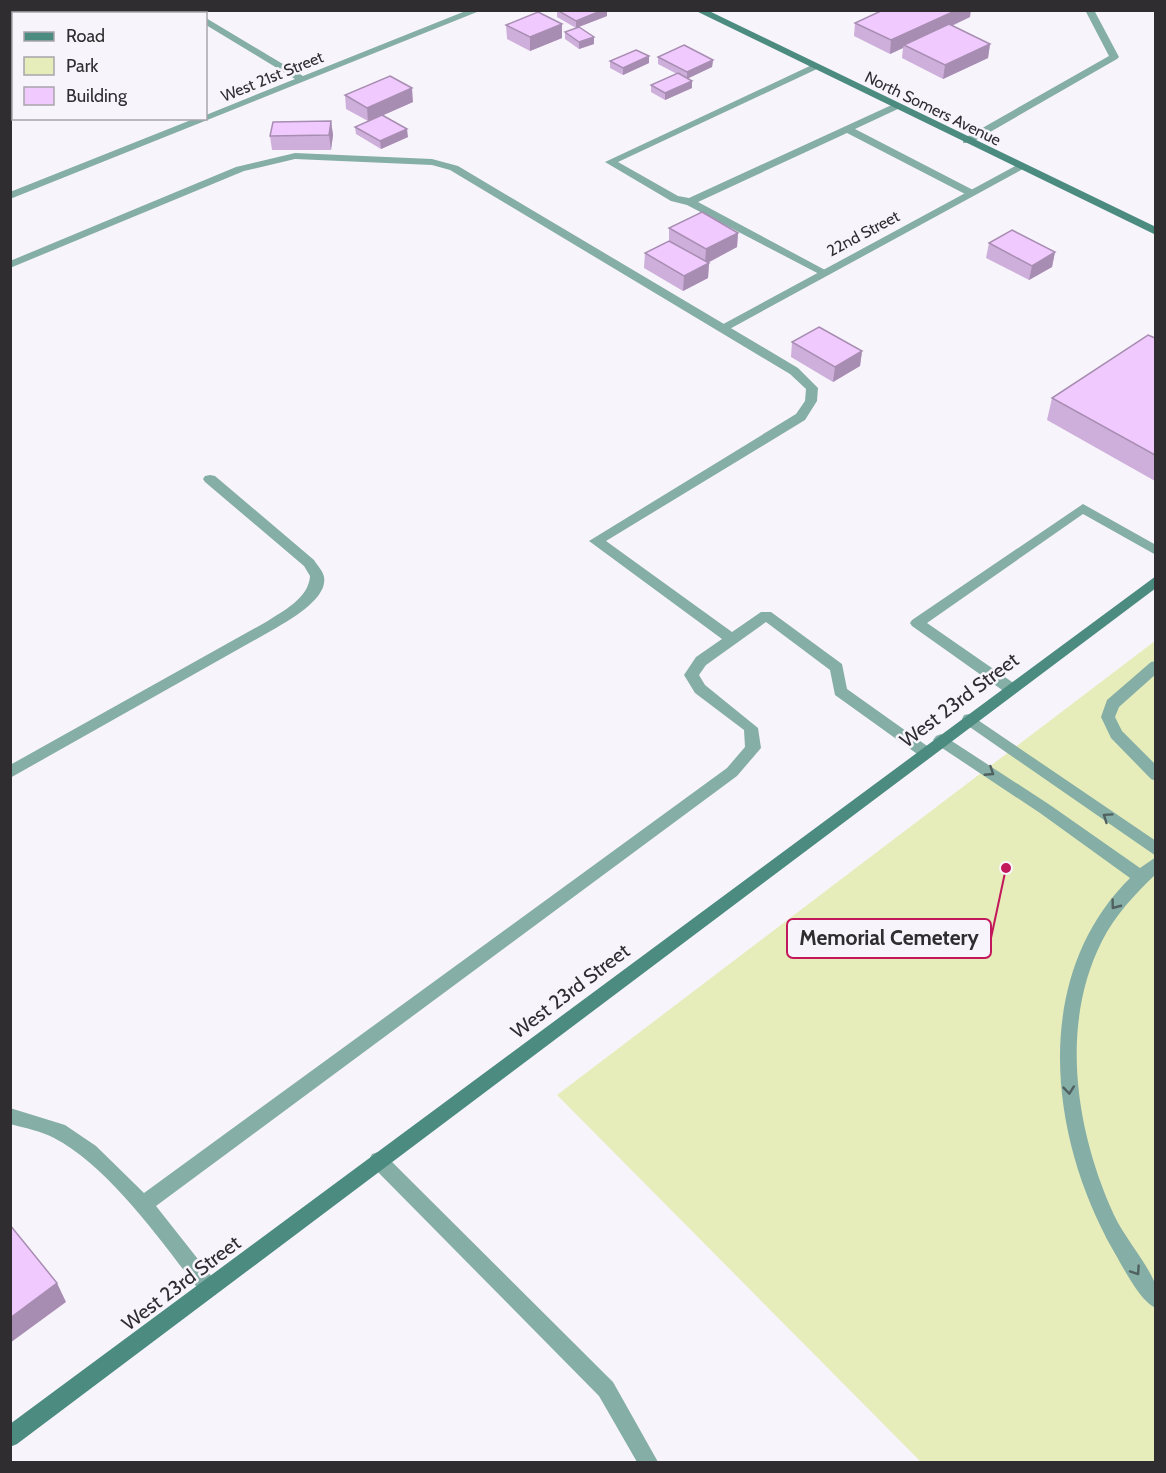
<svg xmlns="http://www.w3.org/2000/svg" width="1166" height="1473" viewBox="0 0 1166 1473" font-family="Cabin,sans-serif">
  <rect width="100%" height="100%" fill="#f8f4fc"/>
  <!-- green -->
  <path fill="#e7edba" d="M1155 641V1462H921L557 1095Z"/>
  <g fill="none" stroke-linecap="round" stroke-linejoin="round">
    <!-- lane -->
    <path fill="#85aea6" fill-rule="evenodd" d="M1085 10H1094L1119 57 1117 59 971 143H963V139L1109 56Z
      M814 64 819 67 817 69 618 162 678 196 689 198 896 103 901 106 900 108 855 129 975 191V195H967L847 133 698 202 827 271V275L823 276 687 205 671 201 605 162Z
      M295 153 432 159 458 166 798 368 818 388 817 401 805 420 606 541 732 632 761 612H771L842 664 847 689 930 748 933 752 930 756H920L835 695 830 670 766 622 706 665 699 675 705 685 758 728 761 748 737 776 156 1206 216 1282 219 1288 216 1294 209 1297 202 1294C164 1245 110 1167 54 1138 41 1131 25 1128 10 1124V1108L65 1125 96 1146 144 1193 727 768 745 747 744 730 695 693 684 675 696 657 722 639 589 541 796 414 805 401 806 389 790 374 450 170 432 165 295 159 244 171 10 268V261L236 167Z
      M210 475 215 476 314 560C317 565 323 571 324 577 328 598 291 619 276 628L10 778V765L266 622C283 611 309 598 310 576L304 566 205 482 203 479 205 476Z
      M1083 504 1156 545V555L1083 514 927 623 1015 684 1017 688 1015 692H1005L912 626 910 623 912 620Z
      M1156 661V674L1119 707 1115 717 1122 731 1156 765V781L1151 779 1111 738 1101 717 1107 700 1151 662Z
      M969 714 1156 841V856L964 723 962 719 964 715Z
      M941 734 1050 805 1140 868 1156 857V874C1135 894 1115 915 1102 941 1059 1026 1076 1132 1114 1215 1125 1238 1144 1259 1154 1281 1158 1288 1156 1300 1156 1308 1140 1302 1122 1265 1113 1250 1049 1137 1030 977 1130 878L1040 813 936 744 933 740 936 736Z"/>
    <!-- street -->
    <path fill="#85aea6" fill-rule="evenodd" d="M184 10H194L197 14H187Z
      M468 10H482L10 199V192L196 118H206V115L295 79 206 25V18L303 76Z
      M1019 164 1024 167 1023 169 726 331 722 332 716 328Z
      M378 1152 384 1154 613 1382 658 1462H637L599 1396 372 1166 369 1160 372 1154Z"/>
    <!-- secondary -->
    <path fill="#4b8b80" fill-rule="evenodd" d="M694 10H707L1156 227V235Z
      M1156 576V588L17 1444 10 1447V1424Z"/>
  </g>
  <!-- wall -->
  <path fill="#ceaeda" d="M557 10H607V16L576 28 557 17Z
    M970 17 952 26 990 44 988 58 943 79 902 58 903 48 890 54 854 36 855 23Z
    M562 24V38L530 51 507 39 506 25Z
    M565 32 594 37V44L579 49 565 39Z
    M14 38V50L10 48V39Z
    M658 57 713 60 712 67 687 78 692 81V88L665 100 651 92V85L677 74 658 64Z
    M610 61 649 63 623 75 610 68Z
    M345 95 413 102 383 115 408 137 381 149 356 134 355 127 368 121 346 109Z
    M331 121 333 135 331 150H272L270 136Z
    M669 228 738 233 737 247 708 263H709L708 278 683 291 644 268 645 253 669 241Z
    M989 243 1055 252 1052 267 1029 280 986 258Z
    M1155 338V481L1047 420 1052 398Z
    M792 342 862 351 860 366 833 382 791 357Z"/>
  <!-- shaded-wall -->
  <path fill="#a88db2" d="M603 10H607V16L576 28V21Z
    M957 10H971L970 17 907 46 904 45 903 48 890 54 891 40Z
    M562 24V38L530 51V37Z
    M594 37V44L579 49V42Z
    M990 44 988 58 943 79 945 65Z
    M649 56V63L623 75V68Z
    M713 60 712 67 687 79V72Z
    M692 81V88L665 100V93Z
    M412 88 413 102 368 122 367 108Z
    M331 121 333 135 331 150 329 135Z
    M407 129 408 137 381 149 380 141Z
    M738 233 737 247 705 264 706 249Z
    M1055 252 1052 267 1029 280 1032 266Z
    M709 263 708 278 683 291 684 276Z
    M862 351 860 366 833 382 835 367Z
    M57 1283 66 1302 10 1343V1318Z"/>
  <!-- building -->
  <path fill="#f0cafe" stroke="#a88db2" stroke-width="1.5" d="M557 10H603L576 21Z
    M883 10H957L891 40 855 23Z
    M538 12 562 24 530 37 506 25Z
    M949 24 990 44 945 65 904 45Z
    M579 27 594 37 579 42 565 32Z
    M14 38V44L10 42V39Z
    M684 45 713 60 687 72 658 57Z
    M636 50 649 56 623 68 610 61Z
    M678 73 692 81 665 93 651 85Z
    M390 76 412 88 367 108 345 95Z
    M382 115 407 129 380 141 355 127Z
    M331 121 329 135 270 136 273 122Z
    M702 212 738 233 706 249 669 228Z
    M1012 230 1055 252 1032 266 989 243Z
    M669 241 709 263 684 276 645 253Z
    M819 327 862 351 835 367 792 342Z
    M1148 335 1155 338V455L1052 398Z
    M10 1225 57 1283 10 1318Z"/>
  <!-- one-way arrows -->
  <defs><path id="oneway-chevron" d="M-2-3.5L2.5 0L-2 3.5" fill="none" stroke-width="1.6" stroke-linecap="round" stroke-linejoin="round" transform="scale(1.5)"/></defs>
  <g stroke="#51615f">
    <use href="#oneway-chevron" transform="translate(990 772) rotate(33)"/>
    <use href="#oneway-chevron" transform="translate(1107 817) rotate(-145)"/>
    <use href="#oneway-chevron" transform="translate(1115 905) rotate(127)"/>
    <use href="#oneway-chevron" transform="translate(1069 1090) rotate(84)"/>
    <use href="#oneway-chevron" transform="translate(1136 1271) rotate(56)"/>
  </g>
  <g text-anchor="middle" stroke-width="5" stroke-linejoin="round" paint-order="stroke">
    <!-- far-street labels -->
    <g font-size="16" fill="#2f2d30" stroke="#f8f4fc">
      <text transform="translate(272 76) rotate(-22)" y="6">West 21st Street</text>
      <text transform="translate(933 108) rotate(26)" y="6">North Somers Avenue</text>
      <text transform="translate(863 233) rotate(-28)" y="6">22nd Street</text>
    </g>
    <!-- street labels -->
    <g font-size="20" fill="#2f2d30" stroke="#f8f4fc">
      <text transform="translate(959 700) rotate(-37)" y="7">West 23rd Street</text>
      <text transform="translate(570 991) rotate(-37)" y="7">West 23rd Street</text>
      <text transform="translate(181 1283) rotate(-37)" y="7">West 23rd Street</text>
    </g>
  </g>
  <!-- callouts -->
  <path fill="none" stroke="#c2185b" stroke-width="2" d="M1006 868L991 938"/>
  <circle fill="#c2185b" stroke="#f8f4fc" stroke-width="2" cx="1006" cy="868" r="6"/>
  <rect fill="#f8f4fc" stroke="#c2185b" stroke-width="2" x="787" y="919" width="204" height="39" rx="6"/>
  <g font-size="21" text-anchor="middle" font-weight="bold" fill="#2f2d30">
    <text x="889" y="945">Memorial Cemetery</text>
  </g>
  <!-- border -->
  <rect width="1166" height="1473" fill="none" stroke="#2f2d30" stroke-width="24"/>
  <!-- legend -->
  <rect x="12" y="12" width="195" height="108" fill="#f8f4fc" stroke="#a8a4aa" stroke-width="1.5"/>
  <rect x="24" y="32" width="30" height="9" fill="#4b8b80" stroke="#a8a4aa" stroke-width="1.5"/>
  <text x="66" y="42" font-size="18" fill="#2f2d30">Road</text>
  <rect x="24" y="57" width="30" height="18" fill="#e7edba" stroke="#a8a4aa" stroke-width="1.5"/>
  <text x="66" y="72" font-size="18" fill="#2f2d30">Park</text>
  <rect x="24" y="87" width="30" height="18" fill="#f0cafe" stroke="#a8a4aa" stroke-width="1.5"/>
  <text x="66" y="102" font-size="18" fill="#2f2d30">Building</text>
</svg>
